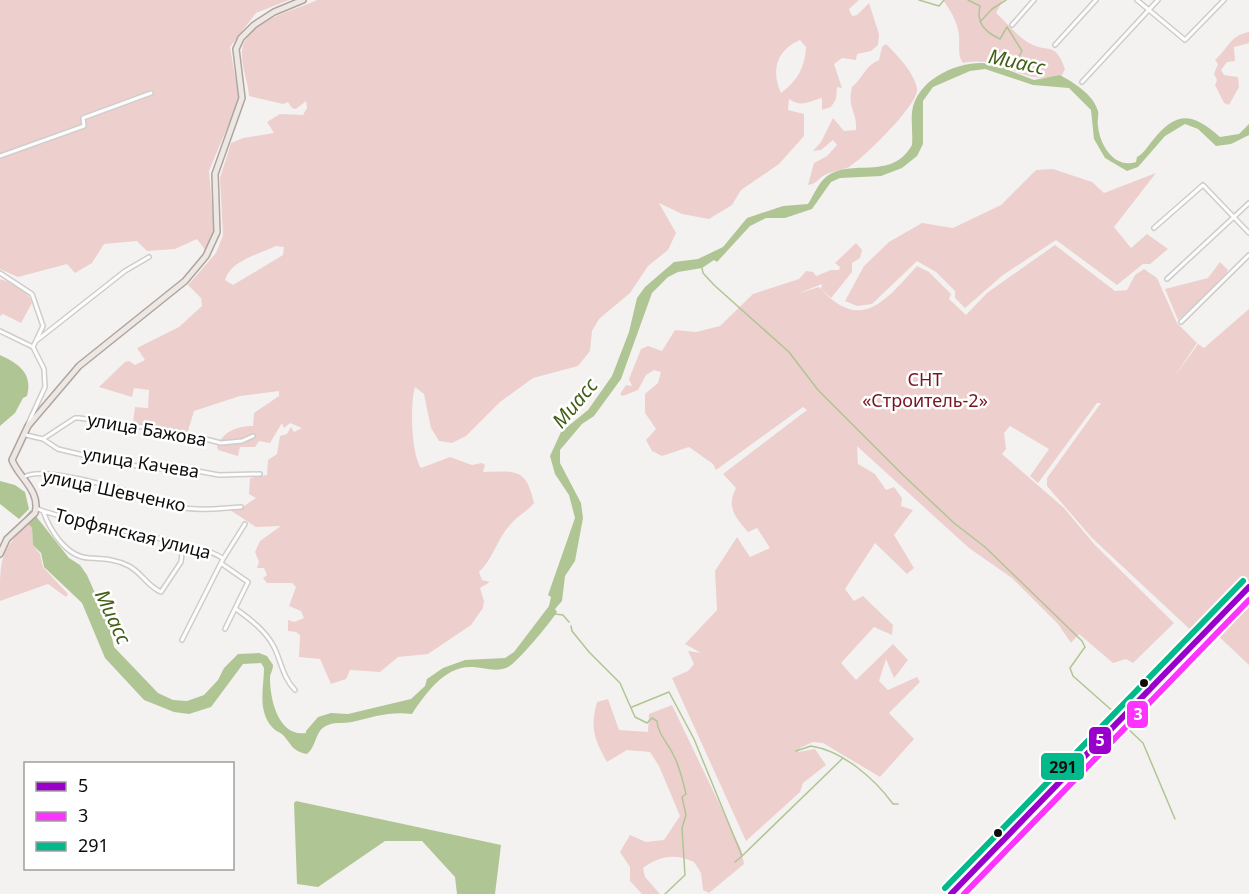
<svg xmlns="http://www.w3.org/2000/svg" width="1249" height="894" viewBox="0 0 1249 894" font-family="'Noto Sans',sans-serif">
  <rect width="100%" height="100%" fill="#f4f2f0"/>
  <!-- green -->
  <path fill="#edcfce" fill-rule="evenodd" d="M0 0H289L256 13 230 47 239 99 209 171 214 228 212 242 206 251 197 239 175 249 147 251 137 241 104 244 92 263 75 273 67 264 18 277 0 269Z
    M317 0H859L849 9 852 16 857 15 869 3 879 34 878 45 871 51 857 54 856 60 842 58 834 64 842 88 837 87 836 99 831 107 822 110V98C809 101 802 108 789 99L788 110 804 114V136L779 164 741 190 732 205 709 219 682 214 659 203 676 233 668 250 648 266 630 293 599 319 592 331 590 351 578 366 533 378 500 402 466 436 452 443 439 441 431 428 424 394 415 387C410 404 411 453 421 468L450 457 472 465 482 463 485 465 483 472C517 471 526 468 534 503 527 512 517 516 510 525 497 539 493 559 479 572L482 580 490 582 480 588 484 601 483 608 471 625 428 654 398 657 380 672 350 670 346 679 331 684 320 659 299 657 300 635 296 632 288 631V620L294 622 304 618 301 611 289 606 296 587 292 583H267L263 578 267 575 264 568H257L259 562 255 552 260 541 281 526 256 527 230 510 241 508 256 498 249 494 250 478 267 475 268 460 277 454 280 436 287 434 291 427 294 432 302 428 290 423 284 428 282 423 270 443 259 441 255 447H240L238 456 218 450 217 447C223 431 238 426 253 426L254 413 279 396V391L240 396 194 411 188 431 133 423 135 407 148 408 149 390 134 388 132 397 99 387 125 362 129 361 135 365 145 360 137 348 179 327 202 306 201 298 188 285 216 253 223 235 220 178 231 143 243 138 274 133 267 122 280 114 303 115 307 108 306 101 296 109 292 108 288 102 283 104 249 96C248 82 242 69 242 54 241 21 295 11 317 0ZM800 40 806 47C805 68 797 81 781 93 771 71 776 50 800 40ZM276 246 284 247 283 255 233 285 225 280C230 261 259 254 276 246Z
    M943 0H1003L996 13C1006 22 1017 36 1029 43 1048 54 1055 40 1065 69L1062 75C1018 87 1006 54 963 63 957 55 960 46 959 35 957 21 951 11 943 0Z
    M1249 32V43L1234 47 1235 61 1227 62 1221 70 1224 75 1238 77 1239 87 1229 105 1224 103 1215 85 1217 80 1214 74 1218 64 1215 60C1227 50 1230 35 1249 32Z
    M886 44C896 54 915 73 917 89 919 104 864 158 849 167 841 171 831 171 823 176 817 180 816 184 808 185L814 163 827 156 837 145 833 140 821 150 813 151 821 142 833 118 844 131 856 130C857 110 847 110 852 87 863 78 865 66 879 60L882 47Z
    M1053 169 1092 182 1104 193 1156 173 1114 227 1131 248 1147 234 1168 249 1150 264H1143L1117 285 1056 240 1003 275 965 308 955 298V291L936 272 917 261 872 304 857 306 845 301 864 266 889 242 922 223 953 228 1001 205 1036 170Z
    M856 243 862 250 860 258 852 263V272L831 298 821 289 822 284 797 294 819 287C861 334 885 301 917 266L929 272 951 294 949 299 966 315 987 293 1055 245 1115 291 1127 290 1135 275 1144 269 1157 278 1177 323 1197 343 1173 379 1198 344 1204 348 1249 309V581L1196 635 1092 538 1047 486V478L1101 403H1097L1038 483 1030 476 1049 449 1010 426 1004 433 1006 449 1002 454 1064 508 1095 545 1174 623 1133 663 1126 659 1113 663 1079 634 1071 643 1058 624 1012 578 969 548 836 427 857 446 858 464 875 474 886 490 894 487 902 498 901 506 913 510 894 535 914 568 907 574 875 543 845 589 854 601 863 596 893 625 892 635 874 627 841 663 856 680 893 644 908 660 894 678 886 659 879 681 888 690 917 677 920 682 889 713 914 739 880 777 823 743 813 742 800 748 798 752 815 749 826 765 803 783 800 792 746 841 672 678 688 671 694 664 688 651 701 653 685 644 717 610 715 571 737 537 750 557 770 548 757 528 748 532C735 517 726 507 736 488L723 474 807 410 803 407 716 470 713 464 689 447 662 456 652 451 646 440 656 429 645 413V394L658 383 661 372 654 370 646 375 638 390 623 396 620 394 626 385 632 386 629 379 641 349 648 346 662 351 675 330 696 332 720 326 753 294 799 279 806 271 813 272 816 276 831 270H839L840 267 835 263Z
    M1220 262 1228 270 1218 286 1178 320 1165 289 1208 278Z
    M0 279C14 284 27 288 32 303L21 323 3 314 0 316Z
    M28 522 32 528 33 545 40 554 43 567 68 594 66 597 48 584 0 601C0 557 0 553 28 522Z
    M1249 594V665L1213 631Z
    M608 699 619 730 648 732 649 714 672 705 741 849 744 864 709 893 703 890 701 873 694 862C675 853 659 856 643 868L645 877 660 894H642L630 881V867L620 852 630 835 646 842 664 840 680 816 659 766 650 752 627 750 607 762C594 739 590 728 597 702Z"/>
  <!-- water -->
  <path fill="#b0c594" d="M1017 62 1028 63 1026 67 1006 69 1034 80 1060 75C1074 83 1093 94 1098 111 1099 115 1097 121 1098 126 1100 146 1115 169 1136 162L1137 157C1143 154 1148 146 1153 140 1177 110 1193 113 1220 137L1239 134 1249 124V119V135L1231 144 1216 146 1198 129 1185 124 1165 136 1138 167 1127 171 1105 158 1094 139 1091 110 1069 88 1033 85 985 69 970 71 933 87 923 101V144L917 156 902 168 881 176 840 178 831 182 812 209 785 218H766L750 226 717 262 714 260 702 268 678 272 668 277 652 293 621 379 594 416 582 424 560 450V463L581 503 583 518 575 561 565 576 562 601 555 609 557 612C550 623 518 662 508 667 497 673 482 667 471 667 445 666 425 694 412 714 390 711 373 717 352 722 342 724 333 721 324 727 315 733 316 747 307 754 292 751 292 745 283 735 280 732 275 731 272 727 257 710 264 687 264 668L261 663 243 664 211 707 189 714 174 712 144 700 105 658 82 603 44 567 41 553 33 545 32 528 24 518 31 510 69 558 80 565 87 575 109 625 114 647 158 693 173 700 187 701 204 695 218 680 224 668 238 654 259 653 267 656 273 665C273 671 270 673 270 678 270 699 278 737 306 733V731L318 717 331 713 348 714 411 699 425 686 427 679 443 668 465 660 505 658 514 652 549 606 551 597 548 595 575 518 569 495 555 474 550 456 561 432 588 410 612 376 629 332 637 298 645 287 674 262 698 259 723 247 747 218 783 206 808 204C814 195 817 185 826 177 852 157 891 182 912 145 913 134 911 123 912 112 916 81 953 63 982 63 988 63 994 67 1000 67 1005 68 1012 63 1017 62Z
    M0 355C19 364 33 373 27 396L23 398 15 413 0 426Z
    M0 481 15 485 25 492 29 509 19 519 0 504Z
    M296 801 501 845 495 894H457L455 877 422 841H385L318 887 297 884 294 803Z"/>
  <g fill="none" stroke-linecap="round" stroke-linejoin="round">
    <!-- stream -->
    <path stroke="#b0c594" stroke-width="1.5" d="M919 0 939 6 944 0
      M968 0 980 6C976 23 985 32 1000 39L1007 27 1022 51 1016 62
      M980 22 992 9 1006 0
      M702 268 703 273 714 285 789 352 818 390 903 475 954 523 985 547 1082 641 1085 647 1070 668 1073 676 1116 714
      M555 614 563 615 569 622
      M571 626 572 631 589 652 620 683 635 717 647 723 652 718 657 721C658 734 668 743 674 756 680 768 683 781 686 794L682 797 686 815 682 828 685 875 665 894
      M632 707 669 692 694 739 742 856 735 862
      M1123 724 1143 743 1175 819
      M796 751 811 746C843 751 875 779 893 804H898
      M742 856 842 759"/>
    <defs>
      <path id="street" d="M1137 0 1185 40 1224 0
        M1012 25 1034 0
        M1055 45 1096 0
        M1082 82 1158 0
        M0 156 84 126 83 118 151 93
        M1154 228 1203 185 1249 233
        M0 273 32 294 43 326 33 347
        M1167 279 1249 203
        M1181 322 1249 255
        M0 331 33 347 44 369 45 387 28 424
        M36 341 125 271 149 257
        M26 435 43 439 58 449 121 464 162 469 175 467 219 475 260 474
        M43 439 75 418H79L178 432 221 443 242 441 253 436
        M24 477C47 462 155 501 185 508 203 511 223 508 241 507
        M36 508 43 511C50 530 66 557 89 558 103 559 116 559 129 566 142 573 147 586 161 592L181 562 183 544
        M43 511C56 515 70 519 83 523 106 528 212 546 223 559
        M222 564 248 582 225 629
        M236 609C250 619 266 631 274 647 281 661 283 678 295 690
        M182 640 223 559 245 524"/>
      <path id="primary" d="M0 554 7 539 35 513C41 491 19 478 12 460L28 426 79 366 185 281 206 256 217 232 215 174 242 98 236 49 241 38 254 25 274 12 303 0
        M951 894 1249 587"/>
    </defs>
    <!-- street casing -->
    <use href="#street" stroke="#cecdcb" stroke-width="6"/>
    <!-- primary casing -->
    <use href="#primary" stroke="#afa49f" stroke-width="8"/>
    <!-- street -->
    <use href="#street" stroke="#fdfdfd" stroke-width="3"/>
    <!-- primary -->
    <use href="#primary" stroke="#ede8e4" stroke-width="5"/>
    <defs>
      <path id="bus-1" d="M951 894 1249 587"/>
      <path id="bus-2" d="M964 894 1249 600"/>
      <path id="bus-3" d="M945 888 1243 581"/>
    </defs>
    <!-- bus-1 casing -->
    <use href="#bus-1" stroke="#fff" stroke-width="10"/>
    <!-- bus-2 casing -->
    <use href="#bus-2" stroke="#fff" stroke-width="10"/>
    <!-- bus-3 casing -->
    <use href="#bus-3" stroke="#fff" stroke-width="10"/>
    <!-- bus-1 -->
    <use href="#bus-1" stroke="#90c" stroke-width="6"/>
    <!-- bus-2 -->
    <use href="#bus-2" stroke="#f3f" stroke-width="6"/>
    <!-- bus-3 -->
    <use href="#bus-3" stroke="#01b98b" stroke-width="6"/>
  </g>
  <!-- markers -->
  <g fill="#0d0d0c" stroke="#fff" stroke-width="2">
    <circle cx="1144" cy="683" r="5"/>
    <circle cx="998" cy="833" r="5"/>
  </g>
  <g text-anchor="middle" stroke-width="5" stroke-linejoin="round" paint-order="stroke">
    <!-- park labels -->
    <g font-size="18" fill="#761420" stroke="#fff">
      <text x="925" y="386">СНТ<tspan x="925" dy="21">«Строитель-2»</tspan></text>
    </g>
    <!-- street labels -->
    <g font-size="18" fill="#0d0d0c" stroke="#fff">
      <text transform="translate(147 430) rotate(10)" y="6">улица Бажова</text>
      <text transform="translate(141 463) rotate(9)" y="6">улица Качева</text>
      <text transform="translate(114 491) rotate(12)" y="6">улица Шевченко</text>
      <text transform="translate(133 534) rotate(14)" y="6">Торфянская улица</text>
    </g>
    <!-- water labels -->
    <g font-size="20" font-style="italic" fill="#415e14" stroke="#fff">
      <text transform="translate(1017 62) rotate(12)" y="7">Миасс</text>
      <text transform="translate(575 403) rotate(-50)" y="7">Миасс</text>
      <text transform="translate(113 617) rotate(65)" y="7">Миасс</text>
    </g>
  </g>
  <g stroke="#fff" stroke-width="2">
    <rect x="1126" y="700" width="23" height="29" rx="6" fill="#f3f"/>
    <rect x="1088" y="726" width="24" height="29" rx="6" fill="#90c"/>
    <rect x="1040" y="752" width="45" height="29" rx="6" fill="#01b98b"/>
  </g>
  <g font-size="16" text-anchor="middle" font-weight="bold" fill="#fff">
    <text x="1138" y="720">3</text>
    <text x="1100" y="746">5</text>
  </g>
  <g font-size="16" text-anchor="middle" font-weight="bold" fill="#111">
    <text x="1063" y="773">291</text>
  </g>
  <!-- legend -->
  <rect x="24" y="762" width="210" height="108" fill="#ffffff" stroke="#9e9e9e" stroke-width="1.5"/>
  <rect x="36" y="782" width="30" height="9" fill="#9900cc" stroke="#9e9e9e" stroke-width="1.5"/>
  <text x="78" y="792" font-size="18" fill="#0d0d0c">5</text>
  <rect x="36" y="812" width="30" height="9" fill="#ff33ff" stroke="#9e9e9e" stroke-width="1.5"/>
  <text x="78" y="822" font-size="18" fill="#0d0d0c">3</text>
  <rect x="36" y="842" width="30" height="9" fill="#01b98b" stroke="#9e9e9e" stroke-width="1.5"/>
  <text x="78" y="852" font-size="18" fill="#0d0d0c">291</text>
</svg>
